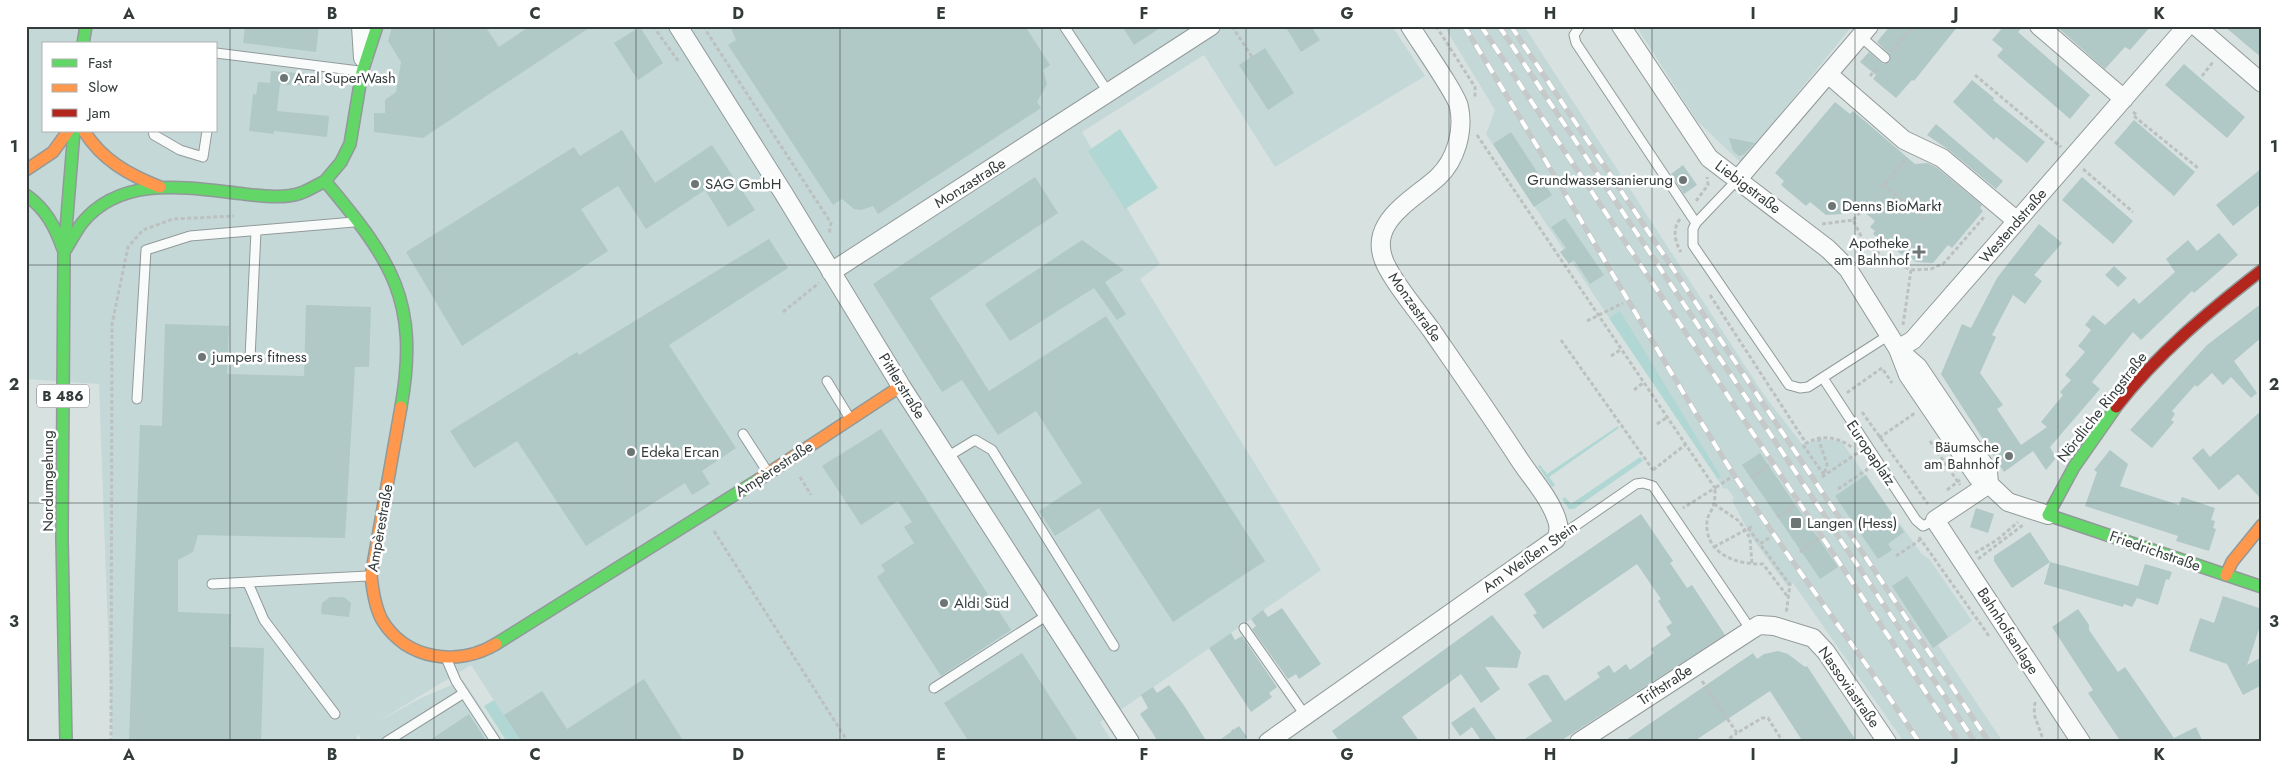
<svg xmlns="http://www.w3.org/2000/svg" width="2288" height="768" viewBox="0 0 2288 768" font-family="Jost,sans-serif">
  <rect width="100%" height="100%" fill="#d7e2e0"/>
  <!-- built -->
  <path fill="#c4d8d7" fill-rule="evenodd" d="M26 26H1392L1425 76 1275 167 1204 55 1082 132 1160 264 1140 279 1321 570 1125 707 1100 722 1112 742H521L471 665 377 722 421 698 463 680 504 742H363L358 734 355 742H112L99 384 26 379ZM44 44H216V131H44Z
    M1444 26H1524L1764 395 1802 444 1822 439 1841 441 1921 553 1930 560 1972 621 1938 645 2003 742H1904L1793 583 1788 587 1750 535 1732 500 1734 498 1727 488 1724 489 1486 134 1495 110Z
    M1636 26H1852L1741 163 1697 121Z"/>
  <!-- green -->
  <path fill="#b0d7d3" d="M1120 129 1158 188 1125 209 1088 151Z
    M1620 311 1721 477 1718 479 1609 318Z
    M1618 426 1619 428 1549 477 1555 485 1552 487 1538 466 1540 465 1547 474Z
    M1640 457 1643 461 1574 509H1569L1562 499 1565 497 1571 504Z
    M494 700 522 742H507L484 706Z"/>
  <!-- building -->
  <path fill="#b0c8c6" d="M245 26H319L316 52 243 43Z
    M485 26 499 47 530 26H592L423 138 374 132V113H385V100L396 92 401 62 388 41 392 27Z
    M730 26H1025L1050 65 1043 70 1047 84 1037 102 1041 108 878 214 873 206 861 210 854 209 842 199 833 205 728 45 736 40Z
    M1122 26H1163L1134 45Z
    M1285 26H1311L1320 40 1301 52Z
    M1890 26H1958L1914 81 1912 80 1896 98 1873 79 1876 75 1860 62 1869 52 1883 64 1890 62 1889 54 1877 42Z
    M2004 26H2023L2018 32 2090 95 2070 119 1997 56 2003 49 1992 40Z
    M2056 26H2151L2130 50 2125 47 2105 69Z
    M2224 26H2262V58Z
    M640 27 663 63 638 80 614 43Z
    M1265 48 1294 93 1268 110 1239 65Z
    M2184 64 2245 117 2227 138 2165 85Z
    M271 71 311 74 310 86 278 84H280L277 111 329 116 327 137 274 131V134L249 131 253 94 256 95 258 82 270 83Z
    M1972 80 1994 98 1993 100 2045 142 2027 163 1996 137 1994 140 1953 102Z
    M1835 102 1850 114 1853 111 1915 164 1927 163 1936 167 1982 205 1980 208 1983 211 1952 248 1948 245 1933 263 1916 262 1904 252 1902 255 1894 248 1892 250 1873 234 1875 231 1870 227 1875 221 1852 202 1842 214 1826 215 1810 202 1806 206 1781 185 1784 181 1775 173Z
    M2134 120 2195 172 2174 196 2114 143Z
    M1936 124 2003 181 1996 189 1949 150 1927 135Z
    M622 130 655 183 712 145 755 210 728 227 705 190 646 229 618 186 581 209 608 251 462 346 406 252 574 147 580 156Z
    M1511 132 1552 195 1534 207 1493 144Z
    M1729 138 1755 143 1744 154 1739 156 1733 151Z
    M1683 165 1697 185 1684 194 1671 174Z
    M2262 168V203L2233 226 2216 205Z
    M1035 177 1058 213 930 298 989 391 1106 316 1265 561 1173 622 1099 508 1055 536 1039 511 1082 483 1036 411 998 435 962 380 942 392 873 284Z
    M2082 177 2133 221 2113 244 2062 200Z
    M1565 218 1604 275 1590 284 1574 260 1569 264 1560 252 1566 248 1551 227Z
    M2039 224 2062 243 2034 275 2042 281 2025 304 2013 295 1992 335 1996 337 1980 373 2003 405 1997 409 2021 445 2047 427 2041 422 2063 395 2060 392 2071 380 2065 375 2085 352 2078 346 2091 330 2085 325 2093 315 2105 325 2134 298 2139 304 2175 272 2166 259 2188 240 2197 251 2219 233 2238 255 2194 293 2192 291 2141 340 2133 332 2092 382 2100 389 2050 447 2056 458 2046 470 2033 451 2004 472 1941 374 1962 324 1971 328 1997 278Z
    M769 239 788 268 669 345 736 448 702 471 710 484 692 495 685 483 586 546 517 441 474 468 450 431 577 352 579 355Z
    M1082 240 1124 270 1105 282 1126 314 1117 320 1094 288 1010 341 985 304Z
    M2114 266 2127 278 2118 287 2105 275Z
    M2262 303V337L2234 361 2257 393 2251 398 2231 377 2223 385 2212 373 2197 387 2195 385 2172 411 2175 414 2171 420 2174 422 2152 448 2130 430 2207 345Z
    M306 305 371 307 369 367H355L345 538 198 535 193 552 178 560V612L231 614 230 647 264 648 261 742H129L140 425 162 426 165 324 229 326 227 374 304 376Z
    M2262 410V500L2238 474 2219 490 2192 458 2203 448 2210 457Z
    M881 429 1011 630 941 676 877 577 885 571 881 565 914 543 904 527 912 522 898 501 861 525 822 466Z
    M2110 450 2128 464 2120 486 2179 505 2182 497 2215 508 2211 520 2215 521 2213 528 2216 529 2209 551 2176 541 2178 536 2085 506 2097 472 2094 470Z
    M1760 453 1838 567 1820 579 1742 465Z
    M1866 475 1904 532 1888 544 1892 550 1878 559 1835 496Z
    M1976 508 1994 514 1988 533 1970 527Z
    M1641 514 1673 561 1670 563 1687 588 1692 585 1725 635 1559 742H1520L1552 721 1528 684 1543 675H1548L1565 701 1600 677 1597 673 1609 665 1614 673 1626 664 1630 670 1654 653 1651 649 1671 635 1666 627 1672 623 1658 601 1661 599 1637 564 1543 629 1533 615 1537 613 1524 594Z
    M2030 532 2050 562 2012 588 1994 561V556Z
    M2050 562 2138 586 2145 564 2172 572 2169 580 2166 579 2158 605 2137 598 2132 607 2124 604 2123 607 2044 584Z
    M1907 576 1948 637 1933 648 1892 586Z
    M2223 596 2262 609V620L2247 665 2262 657V685L2243 695 2227 664 2189 651 2200 618 2214 623Z
    M330 597H344L351 603 349 617 321 614 322 603Z
    M1282 608 1321 664 1299 679 1296 674 1288 679 1252 629 1256 626 1251 619 1263 610 1268 617Z
    M2078 609 2089 625V630L2118 672 2125 667 2174 738 2196 727 2203 742H2121L2088 693 2093 690 2052 627Z
    M1492 615 1521 652 1517 668 1485 667 1500 689 1481 703 1461 674 1402 717 1420 742H1340L1332 731Z
    M1231 633 1235 640 1242 636 1277 687 1269 693 1272 697 1251 712 1209 648Z
    M1778 651 1788 654 1805 667 1807 666 1857 742H1803L1770 691 1693 742H1623L1753 653 1757 659 1764 654Z
    M1022 653 1079 742H969L944 703Z
    M644 679 684 742H522L504 715 542 691 567 729Z
    M1169 685 1185 707 1207 742H1158L1152 732 1140 714 1148 708 1141 695 1153 687 1157 693Z
    M1474 707 1498 742H1482L1472 727 1460 736 1451 723Z
    M469 714 487 742H427Z
    M1239 726 1247 737 1240 742H1217Z"/>
  <g fill="none" stroke-linecap="round" stroke-linejoin="round">
    <defs>
      <path id="lane" d="M1064 26 1108 92
        M1580 26 1574 35 1576 43 1696 223
        M1860 36 1885 58
        M216 53 359 71
        M153 131 154 135 180 150 203 157 207 131
        M1738 179 1696 223 1693 229V245L1789 385 1800 388 1808 387 1889 335
        M250 358 256 231
        M1823 378 1916 520 1923 526 1935 520
        M827 381 849 417
        M137 399 146 250 190 236 354 222
        M743 434 767 471
        M947 457 975 440 992 450 1114 646
        M1559 537 1636 484 1643 483 1653 486 1751 630
        M248 583 264 620 335 714
        M212 584 368 576
        M1244 628 1305 715
        M447 660 456 681 496 742
        M934 688 1049 614
        M386 742 464 693"/>
      <path id="street" d="M361 26 363 58
        M678 26 784 194 901 386 1130 742
        M1621 26 1709 158 1828 249 1848 269 1898 349 1908 375 1978 478 1989 484 2008 502 2048 515
        M2039 26 2124 99
        M2196 26 2262 83
        M1828 74 1904 140 1942 158 2017 221
        M1738 179 1869 26
        M831 272 1211 26
        M1898 349 1913 340 2187 26
        M1902 353 1918 367 1984 465 1988 471 1989 484
        M1989 484 1935 520 2081 742
        M1268 742 1556 539C1559 533 1559 526 1557 520 1550 498 1532 479 1519 459 1491 416 1461 373 1432 331 1417 310 1400 291 1388 269 1362 224 1411 202 1438 177 1456 160 1464 131 1459 107 1457 95 1419 41 1410 26
        M1579 742 1751 630 1759 625 1774 626 1813 638 1826 652 1887 742"/>
      <path id="fast" d="M377 26 362 72 350 144 341 162 325 181C391 260 420 300 401 407
        M83 44 86 26
        M26 195C46 209 55 227 63 249
        M66 249C71 241 76 231 82 223 122 174 189 188 244 194 262 196 283 199 301 193 309 190 317 185 325 181
        M2116 407 2074 467 2048 515 2262 587
        M496 644 758 480
        M66 742 62 539 64 253 74 131"/>
      <path id="slow" d="M84 131C102 160 129 175 160 187
        M26 170 53 152 68 131
        M401 407 371 576C373 591 375 607 382 620 406 660 458 667 496 644
        M758 480 901 386
        M2226 575 2232 562 2262 525"/>
      <path id="jam" d="M2116 407C2158 353 2209 311 2262 270"/>
    </defs>
    <!-- lane casing -->
    <use href="#lane" stroke="#929a99" stroke-width="11"/>
    <!-- street casing -->
    <use href="#street" stroke="#929a99" stroke-width="20"/>
    <!-- fast casing -->
    <use href="#fast" stroke="#929a99" stroke-width="14"/>
    <!-- slow casing -->
    <use href="#slow" stroke="#929a99" stroke-width="14"/>
    <!-- jam casing -->
    <use href="#jam" stroke="#929a99" stroke-width="14"/>
    <!-- path -->
    <path stroke="#bcc1bf" stroke-width="3" stroke-dasharray="4 2.5" stroke-linecap="butt" d="M653 26 679 62
      M703 26 831 223 829 235
      M1232 26 1252 57
      M1436 26 1475 87V99
      M1892 51 1913 26
      M1975 75 2061 147
      M1870 76 1878 67
      M2202 76 2213 62
      M2133 112 2137 115 2135 117 2198 168
      M1477 135 1715 488 1683 508
      M2083 169 2133 212
      M1884 185 1925 220
      M1881 188 1907 158
      M1696 201 1708 185 1707 177
      M1680 219C1672 229 1675 242 1681 252
      M1853 220 1862 210
      M1822 224 1853 220 1864 242 1883 256 1911 270 1903 325
      M1911 270 1931 269 1944 263 1985 216
      M1710 295 1806 443
      M783 312 819 283
      M1587 321 1623 303
      M1561 340 1653 470V473
      M1611 356 1620 350
      M1634 390 1643 383
      M1849 393 1848 392 1882 368 1892 383
      M1862 412 1928 504
      M1657 424 1666 418
      M1818 438 1827 464 1824 475
      M1879 438 1915 413
      M1930 441 1960 485
      M1653 470 1685 445
      M1824 475 1803 445C1820 434 1837 436 1853 448
      M800 477 811 495
      M1822 477 1859 452
      M1730 478 1715 488C1715 493 1715 499 1714 503 1713 510 1708 514 1707 521 1704 554 1737 565 1763 564L1788 597
      M1751 478 1769 465
      M1838 489 1868 469
      M1947 490 1960 480
      M1714 504 1739 521 1750 538 1752 564
      M1791 513 1789 509 1795 504
      M1777 517 1789 509
      M1748 528 1760 544
      M714 531 848 742
      M1919 537 1989 636
      M1769 538 1760 544 1790 585 1786 614
      M1714 547 1753 526
      M1800 552 1819 538
      M1975 553 1997 540 2018 522
      M1896 556 1923 538
      M1978 559 2023 525
      M1702 681 1737 733 1762 718H1768L1783 742
      M2035 702 2034 714 2044 742
      M1232 730 1233 731
      M111 742 112 324 128 247 143 230 173 219 234 216
      M1240 742H1241
      M1724 742 1737 733"/>
    <!-- lane -->
    <use href="#lane" stroke="#f9fbfa" stroke-width="9"/>
    <!-- street -->
    <use href="#street" stroke="#f9fbfa" stroke-width="18"/>
    <!-- fast -->
    <use href="#fast" stroke="#63d668" stroke-width="11"/>
    <!-- slow -->
    <use href="#slow" stroke="#ff974d" stroke-width="11"/>
    <!-- jam -->
    <use href="#jam" stroke="#b3261e" stroke-width="11"/>
    <defs>
      <path id="rail" d="M1464 26C1556 174 1640 325 1732 472 1791 564 1859 650 1919 742
        M1481 26 1959 742
        M1499 26 1975 742
        M1511 26 1989 742"/>
    </defs>
    <!-- rail casing -->
    <use href="#rail" stroke="#c6c9c9" stroke-width="5.5"/>
    <!-- rail -->
    <use href="#rail" stroke="#fff" stroke-width="4" stroke-dasharray="11" stroke-linecap="butt"/>
  </g>
  <!-- grid -->
  <path fill="none" stroke="#343c3b" stroke-width="1" stroke-opacity="0.55" d="M230 26V742M434 26V742M636 26V742M840 26V742M1042 26V742M1246 26V742M1449 26V742M1652 26V742M1855 26V742M2058 26V742M26 265H2262M26 503H2262"/>
  <!-- markers -->
  <g fill="#6d7675" stroke="#fff" stroke-width="2">
    <circle cx="284" cy="78" r="5"/>
    <circle cx="1683" cy="180" r="5"/>
    <circle cx="695" cy="184" r="5"/>
    <circle cx="1832" cy="206" r="5"/>
    <path d="M1916.5 244.5h5v5h5v5h-5v5h-5v-5h-5v-5h5z"/>
    <circle cx="202" cy="357" r="5"/>
    <circle cx="631" cy="452" r="5"/>
    <circle cx="2009" cy="456" r="5"/>
    <rect x="1790" y="517" width="12" height="12" rx="2.5"/>
    <circle cx="944" cy="603" r="5"/>
  </g>
  <g text-anchor="middle" stroke-width="5" stroke-linejoin="round" paint-order="stroke">
    <!-- shield labels -->
    <rect fill="#fff" stroke="#717676" stroke-width="1" x="37" y="384.5" width="52" height="23" rx="4"/>
    <g font-size="14" font-weight="bold" fill="#343c3b">
      <text x="63" y="401">B 486</text>
    </g>
    <!-- poi labels -->
    <g font-size="15" fill="#343c3b" stroke="#fff" text-anchor="start">
      <text x="294" y="83">Aral SuperWash</text>
      <text x="1673" y="185" text-anchor="end">Grundwassersanierung</text>
      <text x="705" y="189">SAG GmbH</text>
      <text x="1842" y="211">Denns BioMarkt</text>
      <text x="1909" y="248" text-anchor="end">Apotheke<tspan x="1909" dy="17">am Bahnhof</tspan></text>
      <text x="212" y="362">jumpers fitness</text>
      <text x="1999" y="452" text-anchor="end">Bäumsche<tspan x="1999" dy="17">am Bahnhof</tspan></text>
      <text x="641" y="457">Edeka Ercan</text>
      <text x="1807" y="528">Langen (Hess)</text>
      <text x="954" y="608">Aldi Süd</text>
    </g>
    <!-- street labels -->
    <g font-size="15" fill="#343c3b" stroke="#fff">
      <text transform="translate(970 183) rotate(-32)" y="5">Monzastraße</text>
      <text transform="translate(1748 187) rotate(37)" y="5">Liebigstraße</text>
      <text transform="translate(2013 226) rotate(-49)" y="5">Westendstraße</text>
      <text transform="translate(1415 307) rotate(55)" y="5">Monzastraße</text>
      <text transform="translate(902 386) rotate(58)" y="5">Pittlerstraße</text>
      <text transform="translate(2102 407) rotate(-52)" y="5">Nördliche Ringstraße</text>
      <text transform="translate(1871 453) rotate(56)" y="5">Europaplatz</text>
      <text transform="translate(774 469) rotate(-33)" y="5">Ampèrestraße</text>
      <text transform="translate(48 481) rotate(-90)" y="5">Nordumgehung</text>
      <text transform="translate(380 528) rotate(-80)" y="5">Ampèrestraße</text>
      <text transform="translate(2155 551) rotate(19)" y="5">Friedrichstraße</text>
      <text transform="translate(1530 557) rotate(-35)" y="5">Am Weißen Stein</text>
      <text transform="translate(2008 631) rotate(57)" y="5">Bahnhofsanlage</text>
      <text transform="translate(1665 685) rotate(-33)" y="5">Triftstraße</text>
      <text transform="translate(1849 687) rotate(55)" y="5">Nassoviastraße</text>
    </g>
  </g>
  <!-- border -->
  <rect width="2288" height="768" fill="none" stroke="#ffffff" stroke-width="55"/>
  <!-- legend -->
  <rect x="42" y="42" width="175" height="90" fill="#ffffff" stroke="#aeb1b1"/>
  <rect x="52" y="59" width="25" height="8" fill="#63d668" stroke="#aeb1b1"/>
  <text x="88" y="68" font-size="15" fill="#343c3b">Fast</text>
  <rect x="52" y="84" width="25" height="8" fill="#ff974d" stroke="#aeb1b1"/>
  <text x="88" y="92" font-size="15" fill="#343c3b">Slow</text>
  <rect x="52" y="109" width="25" height="8" fill="#b3261e" stroke="#aeb1b1"/>
  <text x="88" y="118" font-size="15" fill="#343c3b">Jam</text>
  <rect x="28" y="28" width="2232" height="712" fill="none" stroke="#343c3b" stroke-width="2"/>
  <g font-size="16" text-anchor="middle" font-weight="bold" fill="#343c3b">
    <text x="129" y="19">A</text>
    <text x="332" y="19">B</text>
    <text x="535" y="19">C</text>
    <text x="738" y="19">D</text>
    <text x="941" y="19">E</text>
    <text x="1144" y="19">F</text>
    <text x="1347" y="19">G</text>
    <text x="1550" y="19">H</text>
    <text x="1753" y="19">I</text>
    <text x="1956" y="19">J</text>
    <text x="2159" y="19">K</text>
    <text x="14" y="152">1</text>
    <text x="2274" y="152">1</text>
    <text x="14" y="390">2</text>
    <text x="2274" y="390">2</text>
    <text x="14" y="627">3</text>
    <text x="2274" y="627">3</text>
    <text x="129" y="760">A</text>
    <text x="332" y="760">B</text>
    <text x="535" y="760">C</text>
    <text x="738" y="760">D</text>
    <text x="941" y="760">E</text>
    <text x="1144" y="760">F</text>
    <text x="1347" y="760">G</text>
    <text x="1550" y="760">H</text>
    <text x="1753" y="760">I</text>
    <text x="1956" y="760">J</text>
    <text x="2159" y="760">K</text>
  </g>
</svg>
